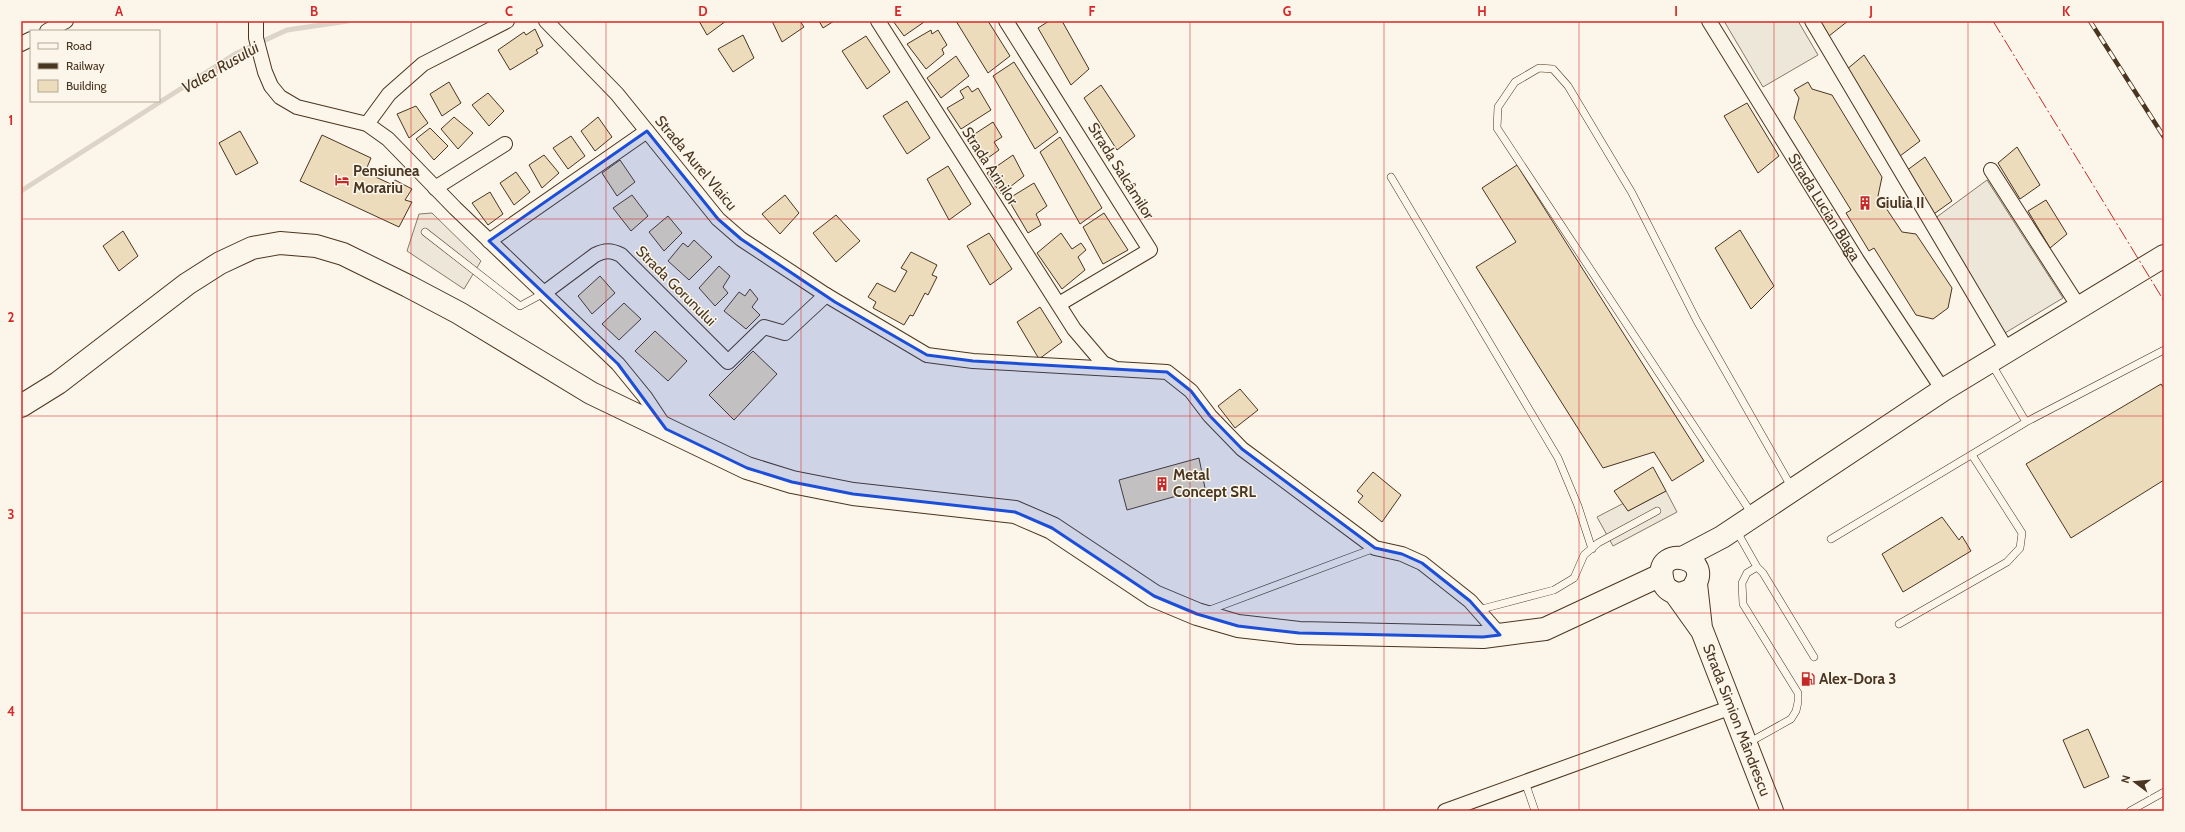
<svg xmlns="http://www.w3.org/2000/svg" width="2185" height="832" viewBox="0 0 2185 832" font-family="Cabin,sans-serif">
  <rect width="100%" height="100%" fill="#fbf6e9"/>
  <!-- parking -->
  <path fill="#ede7d9" stroke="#887966" d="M1724 21H1798L1818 55 1763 87Z
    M1987 180 2063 298 2005 333 1934 219Z
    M432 213 481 261 464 289 407 251 419 214Z
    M1666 491 1677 512 1613 546 1597 517 1624 503 1628 511Z"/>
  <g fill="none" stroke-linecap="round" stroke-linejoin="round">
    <!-- stream -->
    <path stroke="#dcd4c6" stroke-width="5" d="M21 191 235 54 287 30 348 21"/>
  </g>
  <!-- building -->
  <path fill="#ecdcbc" stroke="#4a3520" d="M699 21H726L707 35Z
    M772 21H800L804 27 782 42Z
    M819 21H834L823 28Z
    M893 21H923L924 22 904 36Z
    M956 21H988L1010 56 988 73Z
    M1049 21H1062L1089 69 1071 85 1038 28Z
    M1820 21H1848L1829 36Z
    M535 29 543 46 536 50 538 53 510 70 498 50 524 32 526 35Z
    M931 30 932 34 938 30 947 45 942 49 944 54 926 69 907 44Z
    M743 35 754 58 733 72 718 49Z
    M866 36 890 72 867 89 842 51Z
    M1864 55 1920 141 1900 156 1846 70Z
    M956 56 969 76 941 98 927 78Z
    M1014 62 1058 132 1035 149 993 76Z
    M449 82 461 103 442 116 430 94Z
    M1808 82 1812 89 1832 95 1882 177 1878 196 1902 232 1916 234 1952 288 1948 308 1933 319 1916 315 1874 248 1869 251 1846 213 1851 210 1794 118 1799 98 1794 90Z
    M1101 85 1135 136 1117 150 1084 98Z
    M968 86 972 92 978 88 991 110 961 129 947 108 964 98 960 91Z
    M488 93 504 111 489 126 472 105Z
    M907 101 930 138 907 154 883 116Z
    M1747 103 1779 156 1758 173 1724 116Z
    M416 106 428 123 409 138 397 114Z
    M454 117 473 133 458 149 441 129Z
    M598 117 612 137 595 151 581 131Z
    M993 122 1002 137 994 142 999 150 981 163 967 139Z
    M430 128 448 146 434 160 416 139Z
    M240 131 258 163 236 175 219 143Z
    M322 135 371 158 365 172 393 185 395 180 412 189 405 200 412 202 399 227 300 181Z
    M571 136 585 156 568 169 553 148Z
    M1060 137 1102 208 1080 224 1040 152Z
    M2017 147 2040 185 2020 199 1998 163Z
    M544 155 559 173 542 188 529 165Z
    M1013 155 1024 176 1001 194 987 173Z
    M1925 157 1952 201 1931 216 1906 171Z
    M620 160 635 182 617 196 602 173Z
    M1517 165 1704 461 1672 481 1654 452 1603 468 1476 267 1516 242 1482 188Z
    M948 166 971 204 949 220 927 179Z
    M516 172 530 192 514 205 500 183Z
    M1034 183 1047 206 1036 214 1041 225 1028 233 1008 199Z
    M490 192 503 214 488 225 472 203Z
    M632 195 648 216 631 231 613 208Z
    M785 195 799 213 780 234 762 214Z
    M2046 200 2067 234 2050 248 2028 211Z
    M1104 213 1128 250 1103 264 1083 227Z
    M836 215 860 241 836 262 813 233Z
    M668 216 682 233 664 251 649 232Z
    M1740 230 1774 286 1751 309 1715 248Z
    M123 231 138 256 119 271 103 246Z
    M989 233 1012 269 990 285 967 246Z
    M1061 233 1072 249 1081 243 1086 250 1078 257 1085 270 1062 289 1037 253Z
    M694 240 712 257 689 280 668 261 683 243 688 247Z
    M911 252 937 265 932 275 937 277 928 295 925 293 913 316 910 315 904 325 873 308 876 302 868 297 877 283 895 292 907 271 901 268Z
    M719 266 730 276 723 287 728 293 715 306 699 288Z
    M600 276 615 293 592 314 578 296Z
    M750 289 758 299 752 307 760 315 746 329 724 311 739 292 745 296Z
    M624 303 641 319 619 340 602 324Z
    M1040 307 1062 342 1039 359 1017 322Z
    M655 331 687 361 668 381 635 351Z
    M753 351 777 374 734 420 709 395Z
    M2161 384 2164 389V480L2071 538 2026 464Z
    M1240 389 1258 410 1235 428 1218 406Z
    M1199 458 1205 488 1127 510 1119 480Z
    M1653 467 1666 491 1628 511 1614 491Z
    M1373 472 1401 495 1382 522 1358 502 1363 496 1357 491Z
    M1942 517 1959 540 1962 536 1971 551 1903 592 1882 554Z
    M2088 729 2109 777 2084 788 2063 740Z"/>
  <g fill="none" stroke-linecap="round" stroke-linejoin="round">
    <defs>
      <path id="service" d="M1391 177 1558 458 1578 506 1592 549
        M425 232 520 306 544 293
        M1991 363 2026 422
        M1752 514 1497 128 1498 107 1515 82 1539 68 1553 69 1568 86 1632 193 1697 321 1792 488
        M1736 530 1757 567 1747 573 1742 583 1743 604 1798 693V702L1796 711 1791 719 1748 743
        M1831 539 2026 422 2164 350
        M1757 567 1763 573 1814 657
        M1478 610 1554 590 1574 578 1584 555 1598 543 1657 511
        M1207 611 1375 548
        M1899 624 2007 562 2020 548 2022 533 1972 455
        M1525 782 1535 811
        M2130 811 2164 792"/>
      <g id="minor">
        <path d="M256 21V38L265 72 271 86 280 97 297 107 367 124 388 139 455 208 618 364 645 397 665 427"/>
        <path d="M878 21 1074 329 1103 363 1116 369 1167 372 1191 391 1210 416 1242 449 1375 548 1402 554 1422 563 1470 601 1500 635"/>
        <path d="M1006 21 1150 250 1059 304"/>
        <path id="s1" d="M1709 21 1857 260 1943 390"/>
        <path d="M1812 21 2007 350"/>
        <path d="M47 31 66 21"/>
        <path d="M21 44 31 39"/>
        <path d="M367 124 389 94 423 64 507 21"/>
        <path d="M1991 170 2079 307"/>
        <path d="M435 188 505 144"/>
        <path d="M489 241 647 131"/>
        <path d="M544 293 595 255C605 250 611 250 621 255L728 362 764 327 785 333 826 295 741 239 718 219 617 94 546 21"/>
        <path d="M826 295 927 355 973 361 1114 369"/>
        <path d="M1445 811 1732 707"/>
      </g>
      <path id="primary" d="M21 406 58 383 187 284 220 263 252 248 280 243 316 246 343 254 408 286 459 313 591 393 747 468 792 482 853 494 1015 512 1052 528 1154 596 1197 614 1238 626 1299 633 1483 637 1545 629 1661 575"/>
      <g id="trunk">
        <path d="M1684 557 1722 537 1943 390 2164 256"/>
        <path id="s2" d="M1696 584 1701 628 1772 811"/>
        <path d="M1675 593 1680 594 1691 590C1719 556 1655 545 1662 577 1663 586 1667 590 1675 593L1700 628"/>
      </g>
    </defs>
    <!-- service casing -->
    <use href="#service" stroke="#4a3520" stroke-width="8"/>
    <!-- minor casing -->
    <use href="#minor" stroke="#4a3520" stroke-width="16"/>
    <!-- primary casing -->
    <use href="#primary" stroke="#4a3520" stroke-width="24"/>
    <!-- trunk casing -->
    <use href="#trunk" stroke="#4a3520" stroke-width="24"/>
    <!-- service -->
    <use href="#service" stroke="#fbf6e9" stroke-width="7"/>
    <!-- minor -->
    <use href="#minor" stroke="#fbf6e9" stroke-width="14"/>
    <!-- primary -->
    <use href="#primary" stroke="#fbf6e9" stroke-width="22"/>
    <!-- trunk -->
    <use href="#trunk" stroke="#fbf6e9" stroke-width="22"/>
    <defs>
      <path id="rail" d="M2090 21 2164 137"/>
    </defs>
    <!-- rail casing -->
    <use href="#rail" stroke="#4a3520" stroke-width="4.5"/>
    <!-- rail -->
    <use href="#rail" stroke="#fbf6e9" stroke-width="3" stroke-dasharray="9" stroke-linecap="butt"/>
    <!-- power -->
    <path stroke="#c62828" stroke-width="1" stroke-dasharray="14 3 2 3" stroke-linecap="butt" d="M1993 21 2164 301"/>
  </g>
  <!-- marked area -->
  <path fill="#1d4ed8" fill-opacity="0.2" stroke="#1d4ed8" stroke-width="3" stroke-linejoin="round" d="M647 131 718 219 741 239 835 302 927 355 973 361 1167 372 1191 391 1210 416 1242 449 1375 548 1402 554 1422 563 1470 601 1500 635 1483 637 1299 633 1238 626 1197 614 1154 596 1052 528 1015 512 853 494 792 482 747 468 666 429 618 364 489 241Z"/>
  <!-- grid -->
  <path fill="none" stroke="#d62828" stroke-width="1" stroke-opacity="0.55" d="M217 21V811M411 21V811M606 21V811M801 21V811M995 21V811M1190 21V811M1384 21V811M1579 21V811M1774 21V811M1968 21V811M21 219H2164M21 416H2164M21 613H2164"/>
  <!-- icons -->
  <defs>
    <symbol id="hotel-bare" viewBox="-9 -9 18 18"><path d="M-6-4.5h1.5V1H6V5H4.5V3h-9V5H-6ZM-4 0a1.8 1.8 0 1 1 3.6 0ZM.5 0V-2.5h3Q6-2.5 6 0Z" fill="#c62828" stroke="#fbf6e9" stroke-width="2.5" paint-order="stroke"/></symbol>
    <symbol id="building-bare" viewBox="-9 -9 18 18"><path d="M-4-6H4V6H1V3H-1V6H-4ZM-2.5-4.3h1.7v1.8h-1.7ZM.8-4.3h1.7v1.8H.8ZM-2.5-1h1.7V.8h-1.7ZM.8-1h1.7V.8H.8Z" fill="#c62828" stroke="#fbf6e9" stroke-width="2.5" paint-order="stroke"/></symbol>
    <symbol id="fuel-bare" viewBox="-9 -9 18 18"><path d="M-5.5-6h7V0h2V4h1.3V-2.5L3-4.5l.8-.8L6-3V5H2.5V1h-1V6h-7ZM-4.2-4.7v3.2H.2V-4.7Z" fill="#c62828" stroke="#fbf6e9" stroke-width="2.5" paint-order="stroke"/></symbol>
  </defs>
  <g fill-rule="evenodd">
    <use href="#hotel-bare" x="332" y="170" width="20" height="20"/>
    <use href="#building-bare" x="1855" y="193" width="20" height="20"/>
    <use href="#building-bare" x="1152" y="474" width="20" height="20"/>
    <use href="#fuel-bare" x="1798" y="669" width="20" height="20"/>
  </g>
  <g text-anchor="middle" stroke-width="3" stroke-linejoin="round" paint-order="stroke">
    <!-- street labels -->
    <g font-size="15" fill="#4a3520" stroke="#fbf6e9">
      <text transform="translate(696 163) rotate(50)" y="5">Strada Aurel Vlaicu</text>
      <text transform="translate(990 166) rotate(57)" y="5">Strada Arinilor</text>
      <text transform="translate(1121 171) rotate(58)" y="5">Strada Salcâmilor</text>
      <text dy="5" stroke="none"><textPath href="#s1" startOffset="219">Strada Lucian Blaga</textPath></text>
      <text transform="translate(676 286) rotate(45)" y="5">Strada Gorunului</text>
      <text dy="5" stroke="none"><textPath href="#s2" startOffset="143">Strada Simion Mândrescu</textPath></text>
    </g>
    <!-- poi labels -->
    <g font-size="15" font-weight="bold" fill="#4a3520" stroke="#fbf6e9" text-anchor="start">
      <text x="353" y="176">Pensiunea<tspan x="353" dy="17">Morariu</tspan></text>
      <text x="1876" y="208">Giulia II</text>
      <text x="1173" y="480">Metal<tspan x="1173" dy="17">Concept SRL</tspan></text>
      <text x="1819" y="684">Alex-Dora 3</text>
    </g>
    <!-- water labels -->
    <g font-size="16" font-style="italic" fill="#4a3520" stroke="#fbf6e9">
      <text transform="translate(220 67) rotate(-30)" y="6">Valea Rusului</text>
    </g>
  </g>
  <!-- border -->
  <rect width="2185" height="832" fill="none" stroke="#fbf6e9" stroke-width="44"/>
  <!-- legend -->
  <rect x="30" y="30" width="130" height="72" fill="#fbf6e9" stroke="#b4a999"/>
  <rect x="38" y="43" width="20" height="6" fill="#fbf6e9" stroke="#b4a999"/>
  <text x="66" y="50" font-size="12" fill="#4a3520">Road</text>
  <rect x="38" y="63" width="20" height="6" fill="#4a3520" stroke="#b4a999"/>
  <text x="66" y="70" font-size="12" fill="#4a3520">Railway</text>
  <rect x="38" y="80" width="20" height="12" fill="#ecdcbc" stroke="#b4a999"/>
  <text x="66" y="90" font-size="12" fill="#4a3520">Building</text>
  <!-- north arrow -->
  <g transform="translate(2135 782) rotate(286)" stroke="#fbf6e9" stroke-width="3" paint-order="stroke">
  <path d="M0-3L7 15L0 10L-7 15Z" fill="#4a3520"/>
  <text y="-6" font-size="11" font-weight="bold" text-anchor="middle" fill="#4a3520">N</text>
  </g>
  <rect x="22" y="22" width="2141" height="788" fill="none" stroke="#d62828" stroke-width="1.5"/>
  <g font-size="13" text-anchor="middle" font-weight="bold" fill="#d62828">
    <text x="119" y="16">A</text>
    <text x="314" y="16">B</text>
    <text x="509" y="16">C</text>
    <text x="703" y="16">D</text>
    <text x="898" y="16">E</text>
    <text x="1092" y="16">F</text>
    <text x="1287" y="16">G</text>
    <text x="1482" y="16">H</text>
    <text x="1676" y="16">I</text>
    <text x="1871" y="16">J</text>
    <text x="2066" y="16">K</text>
    <text x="11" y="125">1</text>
    <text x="11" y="322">2</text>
    <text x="11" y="519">3</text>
    <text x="11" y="716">4</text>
  </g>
</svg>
